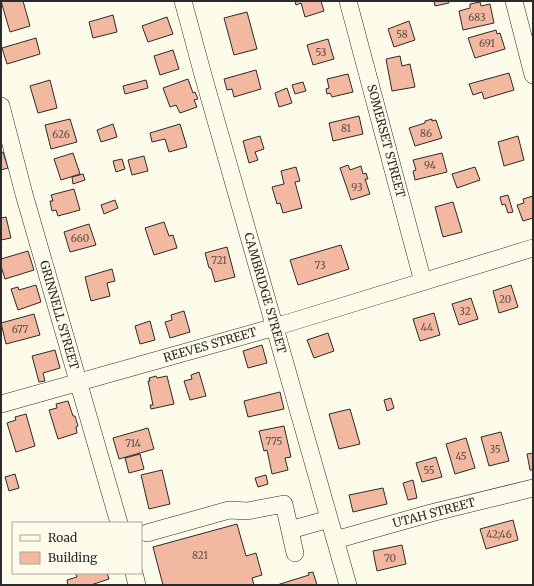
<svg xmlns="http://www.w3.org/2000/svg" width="534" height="586" viewBox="0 0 534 586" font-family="Merriweather,serif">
  <rect width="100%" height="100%" fill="#fdfbea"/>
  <!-- building -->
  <path fill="#f2b8a0" stroke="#2b2b2b" d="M1 1H23L30 26 10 32Z
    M295 1H321L324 11 305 17 301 3 296 5Z
    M434 1H448L449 3 435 6Z
    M480 2 481 6 490 4 494 23 463 30 459 11 470 8V4Z
    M247 12 257 49 234 55 224 18Z
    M113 15 117 32 93 38 89 22Z
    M167 17 173 34 148 42 142 26Z
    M409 21 415 40 394 47 388 29Z
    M496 30 497 34 500 33 505 49 475 58 468 38Z
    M36 38 40 54 7 64 2 48Z
    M328 39 334 59 313 65 307 45Z
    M173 50 179 69 160 75 154 56Z
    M400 56 402 66 410 64 415 87 392 91 386 59Z
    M256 70 261 89 234 97 232 89 227 90 224 79Z
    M509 73 514 90 484 99 482 92 473 95 469 84Z
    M348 74 353 92 332 97 330 93 327 94 326 89 329 88 327 79Z
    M188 79 193 93 195 92 198 99 194 100 197 107 180 113 176 105 170 107 163 88Z
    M50 80 57 108 38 113 30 86Z
    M146 80 148 88 125 94 123 86Z
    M303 82 306 91 295 94 292 85Z
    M287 88 292 103 279 107 275 93Z
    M359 116 363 134 333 141 329 123Z
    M70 119 77 142 51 149 45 125Z
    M432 119V121L436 120 442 138 415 146 409 128 425 123V121Z
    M113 124 117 137 101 142 97 130Z
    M180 124 187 147 169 152 165 139 152 142 150 133Z
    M260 136 264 149 255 152 258 160 249 163 243 141Z
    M518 136 524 160 504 166 498 142Z
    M3 152 8 168 1 170V153Z
    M73 153 80 174 61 180 54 159Z
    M442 153 447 172 415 180 413 171 416 170 413 160Z
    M144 156 148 171 132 175 128 160Z
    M122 159 125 169 116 172 113 161Z
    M348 165 350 170 361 166 363 174 366 173 368 179H365L370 194 351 200 340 168Z
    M296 167 300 181 295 182 302 208 283 213 280 203 277 204 272 187 284 184 281 171Z
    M475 167 480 180 457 188 452 174Z
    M83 174 85 180 73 184 72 177Z
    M74 189 80 210 58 216 56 210 52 211 50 201H53L51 195Z
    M508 195 513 212 508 213 505 204 502 205 500 197Z
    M533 196V218L523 221 517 205 524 203 523 199Z
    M115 200 118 208 104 214 101 205Z
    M453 202 462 232 443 237 435 207Z
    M6 217 11 238 1 240V218Z
    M164 222 169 236 173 235 177 248 154 255 145 228Z
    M89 224 96 245 70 252 64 232Z
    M341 245 349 269 298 285 290 260Z
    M227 247 235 277 215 282 211 268H209L205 253Z
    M28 251 34 270 5 279 1 266V259Z
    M112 269 115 281 107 283 110 296 91 301 85 277Z
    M36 285 41 302 18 310 11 289 18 287 19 290Z
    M511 285 518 307 499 313 493 291Z
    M471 298 478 319 459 325 452 304Z
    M184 311 190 332 170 338 165 322 172 320 171 315Z
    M434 313 440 335 420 341 413 319Z
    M34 314 40 335 6 344 1 323Z
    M150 321 155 340 140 344 135 326Z
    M328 333 334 351 314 358 307 340Z
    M262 345 267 363 248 368 243 351Z
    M55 350 60 368 43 373 45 381 39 382 32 356Z
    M199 372 206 396 190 400 184 381 192 379 191 375Z
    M156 376 157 378 167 376 174 404 151 409 150 405H153L148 381H150L149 378Z
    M280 392 284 409 248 417 244 401Z
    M391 398 394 408 387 411 384 400Z
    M68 401 73 416H75L78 426 76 427 77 433 58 439 49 410 57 408 56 404Z
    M350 409 360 444 339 449 329 414Z
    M26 414 35 446 16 452 7 423 16 420 15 417Z
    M284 426 291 457 285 458 288 470 272 474 267 450 264 451 259 431Z
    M148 428 154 449 119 459 113 438Z
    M501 432 509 461 489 466 481 437Z
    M466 438 475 468 455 474 446 444Z
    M533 453V470H530L527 454Z
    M140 454 144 469 129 473 125 458Z
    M436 457 442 477 422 482 416 463Z
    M162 470 170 504 149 509 141 475Z
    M15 474 19 488 9 491 5 477Z
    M266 475 268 484 258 487 255 478Z
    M413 480 417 498 408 500 403 483Z
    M383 488 387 504 353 512 349 495Z
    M513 520 518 540 486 549 480 529Z
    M237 524 246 556 256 553 262 575 252 578 254 585H163L153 547Z
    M402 545 406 564 377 571 373 551Z
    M313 572 317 585H277L309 575 308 573Z
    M75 573H107L109 579 91 585H68L67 580 77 577Z"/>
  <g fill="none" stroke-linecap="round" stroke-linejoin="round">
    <defs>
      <path id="minor" d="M183 1 203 75 348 585
        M348 1 423 282
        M514 1 533 75
        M1 106 24 194 119 523
        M1 404 275 327 533 248
        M290 530 329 519
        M147 533 229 510 247 511 284 504 295 553
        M335 540 431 513 533 488
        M134 573 137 585"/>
    </defs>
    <!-- minor casing -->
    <use href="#minor" stroke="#2b2b2b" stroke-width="18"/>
    <!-- minor -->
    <use href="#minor" stroke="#fdfbea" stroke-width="17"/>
  </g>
  <g text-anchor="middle" stroke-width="3" stroke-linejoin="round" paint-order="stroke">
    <!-- number labels -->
    <g font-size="10" fill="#5d4e48">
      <text x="477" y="21">683</text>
      <text x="402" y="38">58</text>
      <text x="487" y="47">691</text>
      <text x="321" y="56">53</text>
      <text x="346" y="132">81</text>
      <text x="426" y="137">86</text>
      <text x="61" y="138">626</text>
      <text x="430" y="169">94</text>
      <text x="357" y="191">93</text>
      <text x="80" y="242">660</text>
      <text x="219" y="264">721</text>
      <text x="320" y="269">73</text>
      <text x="505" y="303">20</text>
      <text x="465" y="315">32</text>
      <text x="427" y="331">44</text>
      <text x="20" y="333">677</text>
      <text x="274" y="445">775</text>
      <text x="133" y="447">714</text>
      <text x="495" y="453">35</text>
      <text x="461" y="460">45</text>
      <text x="429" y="474">55</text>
      <text x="499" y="538">42;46</text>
      <text x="200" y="559">821</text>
      <text x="390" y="562">70</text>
    </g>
    <!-- street labels -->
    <g font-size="12" fill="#2b2b2b" stroke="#fdfbea">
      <text transform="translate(386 141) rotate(75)" y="4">SOMERSET STREET</text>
      <text transform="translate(265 293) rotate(74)" y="4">CAMBRIDGE STREET</text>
      <text transform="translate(59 315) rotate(74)" y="4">GRINNELL STREET</text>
      <text transform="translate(210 345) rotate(-16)" y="4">REEVES STREET</text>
      <text transform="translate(434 513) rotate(-15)" y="4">UTAH STREET</text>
    </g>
  </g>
  <!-- border -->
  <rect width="534" height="586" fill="none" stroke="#2b2b2b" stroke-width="4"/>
  <!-- legend -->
  <rect x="12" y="522" width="130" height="52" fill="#fdfbea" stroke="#a9a89e"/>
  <rect x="20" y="535" width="20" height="6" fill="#fdfbea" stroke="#a9a89e"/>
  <text x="48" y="542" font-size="12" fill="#2b2b2b">Road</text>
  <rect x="20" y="552" width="20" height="12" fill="#f2b8a0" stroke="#a9a89e"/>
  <text x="48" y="562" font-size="12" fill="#2b2b2b">Building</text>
</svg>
